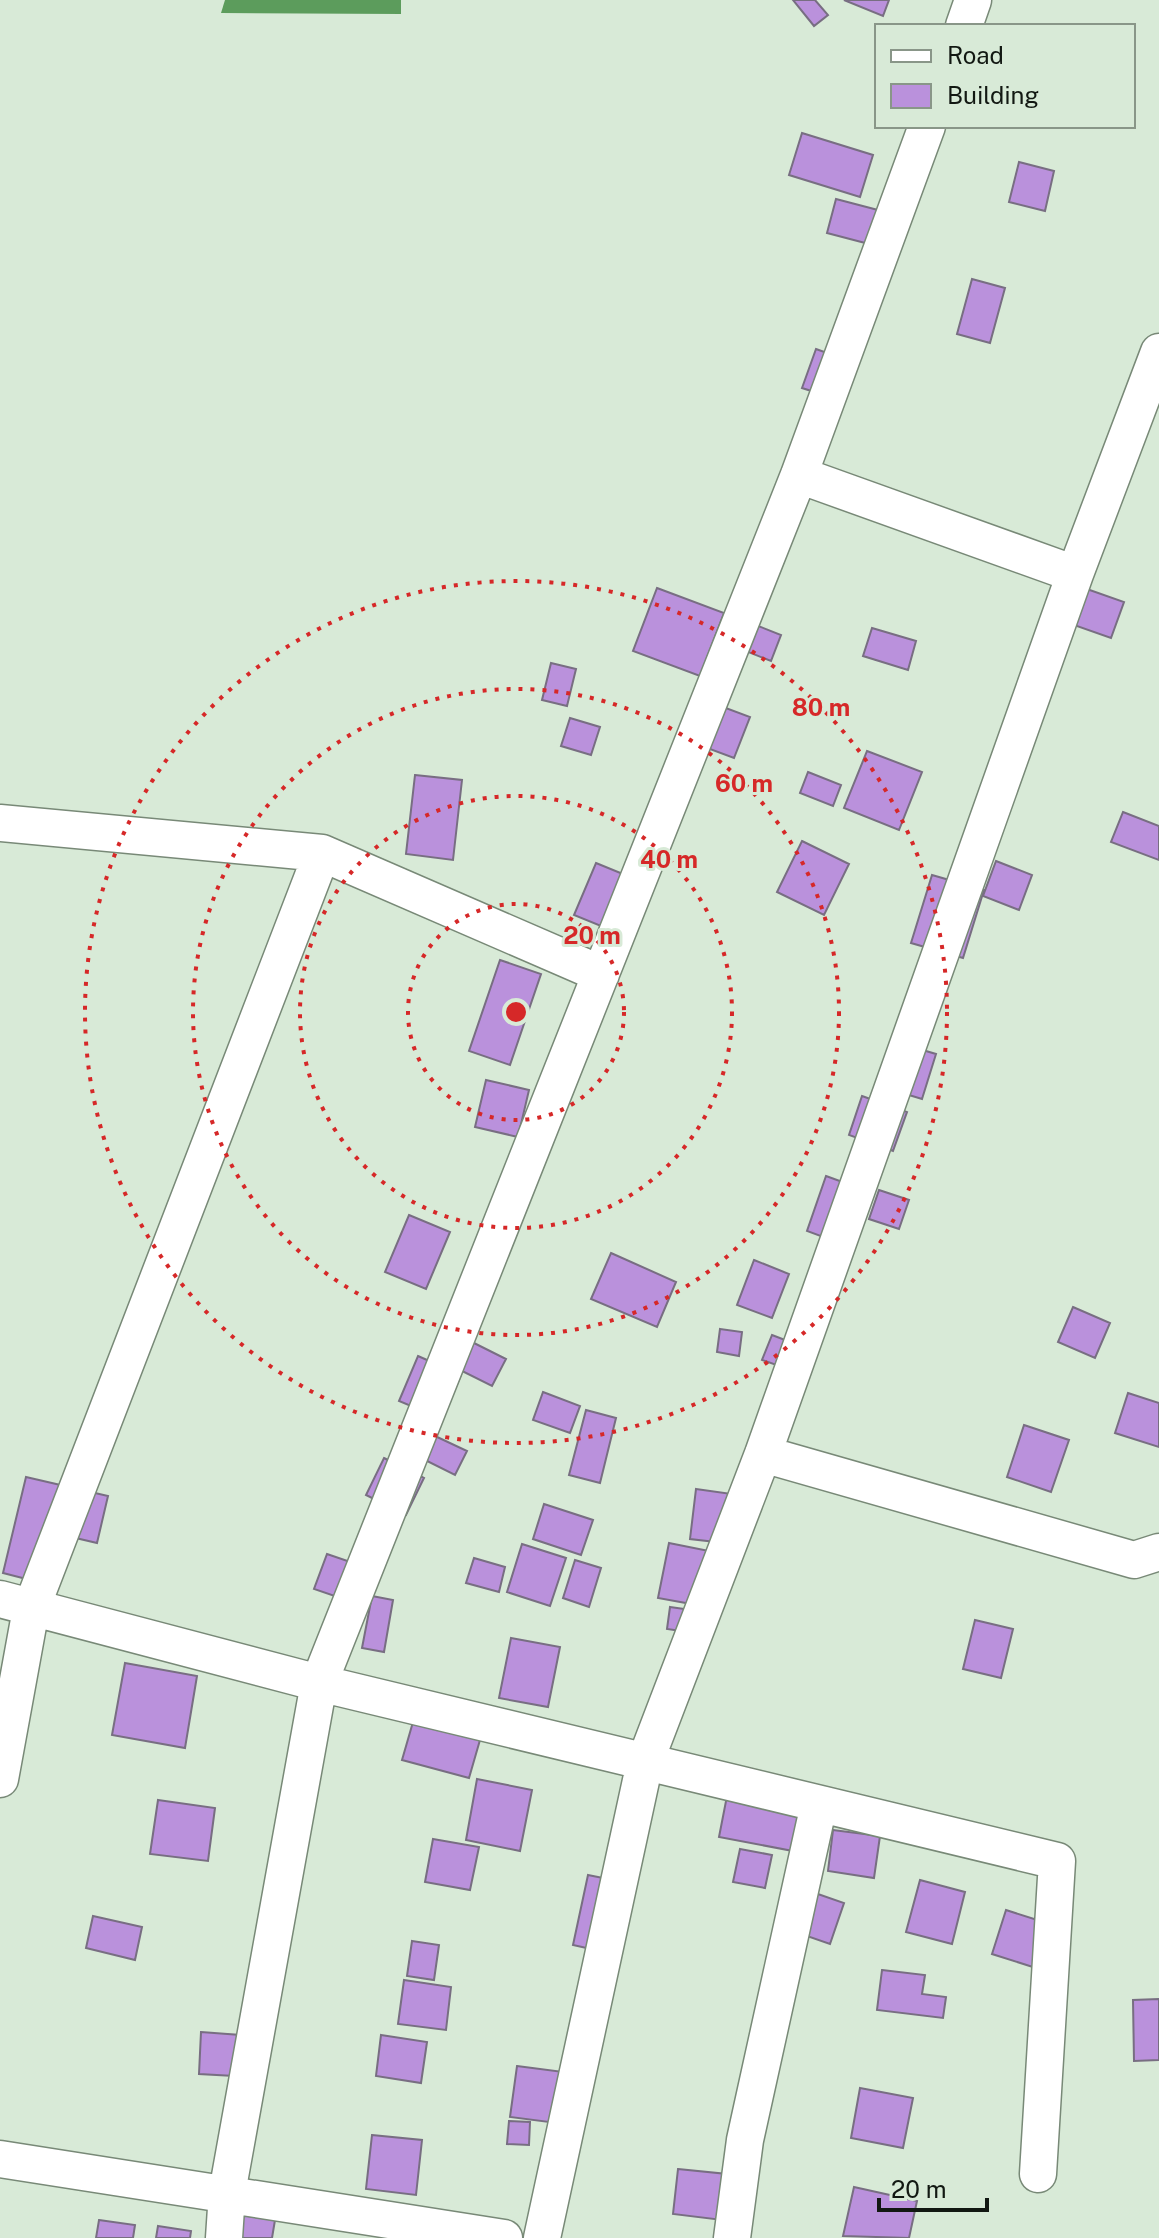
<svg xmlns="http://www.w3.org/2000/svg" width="1159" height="2238" viewBox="0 0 1159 2238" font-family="'Public Sans',sans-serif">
  <rect width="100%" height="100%" fill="#d8ead7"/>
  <!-- water -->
  <path fill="#5c9c5c" d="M225 0H401V14L221 13Z"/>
  <!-- building -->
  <path fill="#ba91dc" stroke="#786e82" stroke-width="2" d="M793 0H815L828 15 814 26Z
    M844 0H889L883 16Z
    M802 133 873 155 860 197 789 175Z
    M1019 162 1054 171 1045 211 1009 202Z
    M836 199 878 210 869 244 827 233Z
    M972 279 1005 288 990 343 957 334Z
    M816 349 855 363 843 401 802 388Z
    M657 588 724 613 700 676 633 651Z
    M1084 588 1124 602 1111 638 1071 624Z
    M738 618 781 635 771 661 728 644Z
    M872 628 916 641 908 670 863 656Z
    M551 663 576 669 567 706 542 700Z
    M699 698 750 717 734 758 683 739Z
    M570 718 600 727 591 755 561 746Z
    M867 751 922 772 899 830 844 808Z
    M808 772 841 785 833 806 800 793Z
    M415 775 462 780 453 860 406 854Z
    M1123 812 1159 826V860L1111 842Z
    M802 841 849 864 824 915 777 892Z
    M996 861 1032 875 1019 910 983 896Z
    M596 863 645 883 623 935 574 915Z
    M932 875 984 890 963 958 911 943Z
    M500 960 541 974 510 1065 469 1051Z
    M899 1043 936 1054 922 1099 886 1088Z
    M486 1080 529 1090 518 1137 475 1127Z
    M862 1096 907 1112 893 1151 849 1135Z
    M826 1176 873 1193 853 1248 807 1231Z
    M879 1190 909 1200 899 1229 869 1219Z
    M409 1215 450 1232 426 1289 385 1272Z
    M611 1253 676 1282 657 1327 591 1299Z
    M754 1260 789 1274 772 1318 737 1305Z
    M1073 1307 1110 1323 1095 1358 1058 1342Z
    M446 1329 506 1359 492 1386 432 1356Z
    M720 1329 742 1332 739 1356 717 1352Z
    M772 1335 806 1348 797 1372 762 1360Z
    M418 1356 461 1375 442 1419 399 1401Z
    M543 1392 580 1406 570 1433 533 1420Z
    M1128 1393 1159 1403V1447L1115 1433Z
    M586 1410 616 1418 600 1483 569 1475Z
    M1024 1425 1069 1440 1051 1492 1007 1477Z
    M418 1428 467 1451 455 1475 407 1451Z
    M384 1458 424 1478 406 1515 366 1495Z
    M26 1477 108 1496 97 1543 50 1532 38 1582 3 1573Z
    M696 1489 739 1495 733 1544 690 1539Z
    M544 1504 593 1520 581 1555 533 1539Z
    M669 1543 719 1553 708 1607 658 1598Z
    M522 1544 566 1558 550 1606 507 1592Z
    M327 1554 377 1571 364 1606 314 1589Z
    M474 1558 505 1567 499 1592 466 1583Z
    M575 1560 601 1568 589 1607 563 1598Z
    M372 1596 393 1600 384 1652 362 1648Z
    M670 1607 699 1611 695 1633 667 1629Z
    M975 1620 1013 1629 1001 1678 963 1669Z
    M511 1638 560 1647 548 1707 499 1698Z
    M125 1663 197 1676 185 1748 112 1735Z
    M413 1722 480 1740 469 1778 402 1760Z
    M477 1779 532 1790 520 1851 466 1840Z
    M727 1796 801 1811 793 1851 719 1837Z
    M158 1800 215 1808 208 1861 150 1854Z
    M833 1830 880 1836 874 1878 828 1871Z
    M433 1839 479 1847 470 1890 425 1882Z
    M740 1849 772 1855 765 1888 733 1882Z
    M588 1875 633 1884 618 1955 573 1945Z
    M920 1880 965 1892 952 1944 906 1932Z
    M815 1893 844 1903 830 1944 801 1934Z
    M1006 1910 1053 1925 1039 1969 992 1954Z
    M93 1916 142 1927 135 1960 86 1948Z
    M412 1941 439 1945 434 1980 407 1976Z
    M882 1970 925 1975 922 1994 946 1997 943 2018 877 2010Z
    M404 1980 451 1987 446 2030 398 2024Z
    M1159 1999V2060L1134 2061 1133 2000Z
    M201 2032 254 2036 252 2077 199 2074Z
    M381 2035 427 2042 421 2083 376 2076Z
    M517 2066 579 2074 572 2125 510 2117Z
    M860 2088 913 2098 903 2148 851 2138Z
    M509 2121 530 2122 529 2145 507 2144Z
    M372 2135 422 2140 416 2195 366 2189Z
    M678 2169 727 2174 722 2220 673 2214Z
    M854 2187 917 2201 909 2238 843 2236Z
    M241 2215 275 2220 272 2238H237Z
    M99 2220 135 2225 133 2238H96Z
    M158 2226 191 2231 190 2238H156Z"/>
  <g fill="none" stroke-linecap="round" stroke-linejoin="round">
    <defs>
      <path id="street" d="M964 26 973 0
        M799 475 1075 574
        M0 823 322 853 601 974
        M763 1454 1134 1560 1159 1552
        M0 1599 319 1683 1057 1861 1038 2174
        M0 1779 31 1609 322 853
        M0 2159 504 2238
        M224 2238 227 2193 319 1683 799 475 927 126
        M542 2238 645 1762 763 1454 1075 574 1159 352
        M732 2238 745 2140 819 1804"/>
    </defs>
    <!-- street casing -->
    <use href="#street" stroke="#788977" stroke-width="39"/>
    <!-- street -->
    <use href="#street" stroke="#fff" stroke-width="36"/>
  </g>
  <!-- distance rings -->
  <g fill="none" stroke="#d62828" stroke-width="4" stroke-dasharray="4 8">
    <circle cx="516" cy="1012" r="108"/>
    <circle cx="516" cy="1012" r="216"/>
    <circle cx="516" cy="1012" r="323"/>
    <circle cx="516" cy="1012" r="431"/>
  </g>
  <circle cx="516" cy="1012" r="12" fill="#d62828" stroke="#d8ead7" stroke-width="4"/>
  <g font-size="24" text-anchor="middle" font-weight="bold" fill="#d62828" stroke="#d8ead7" stroke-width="6" stroke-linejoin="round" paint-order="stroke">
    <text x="821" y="716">80 m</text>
    <text x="744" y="792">60 m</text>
    <text x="669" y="868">40 m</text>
    <text x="592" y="944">20 m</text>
  </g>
  <!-- legend -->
  <rect x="875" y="24" width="260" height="104" fill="#d8ead7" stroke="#899688" stroke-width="2"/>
  <rect x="891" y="50" width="40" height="12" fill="#ffffff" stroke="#899688" stroke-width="2"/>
  <text x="947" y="64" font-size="24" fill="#121812">Road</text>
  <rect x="891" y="84" width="40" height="24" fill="#ba91dc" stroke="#899688" stroke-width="2"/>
  <text x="947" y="104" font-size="24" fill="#121812">Building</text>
  <!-- scale -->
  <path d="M879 2198v12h108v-12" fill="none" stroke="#121812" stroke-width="4"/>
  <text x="891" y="2198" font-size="24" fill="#121812" stroke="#d8ead7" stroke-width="6" paint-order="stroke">20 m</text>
</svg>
